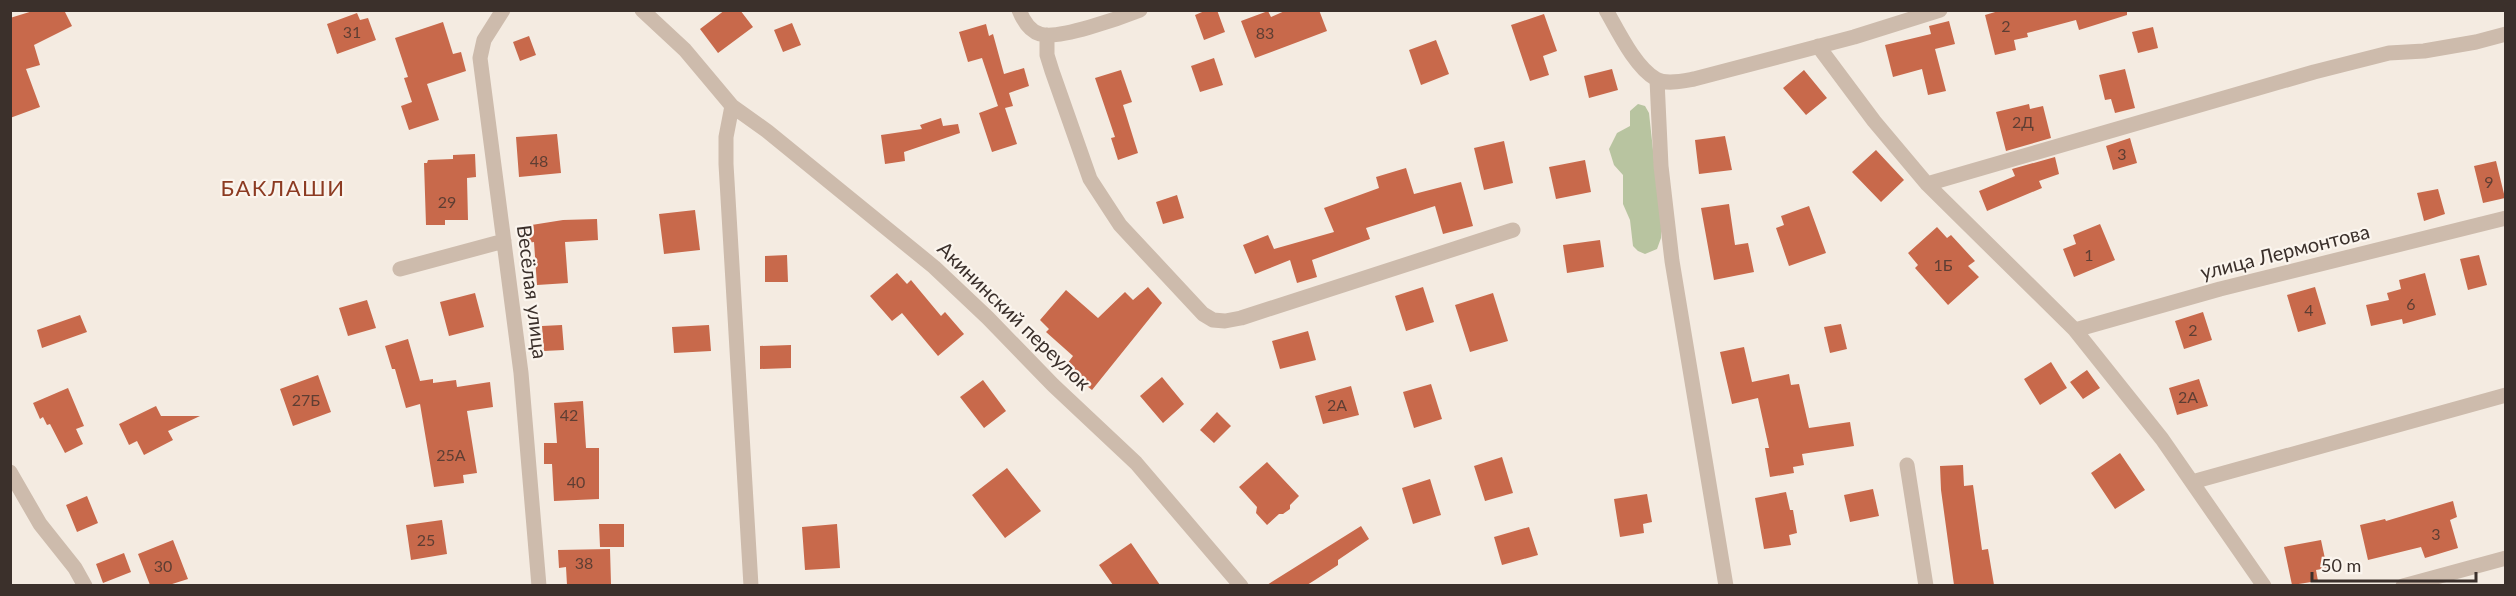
<svg xmlns="http://www.w3.org/2000/svg" width="2516" height="596" viewBox="0 0 2516 596" font-family="Lato,sans-serif">
  <rect width="100%" height="100%" fill="#f4ebe1"/>
  <!-- green -->
  <path fill="#b8c4a0" d="M1638 104 1645 106 1649 113 1661 224V238L1657 249 1645 254 1638 251 1633 246 1630 220 1623 204V175L1614 165 1609 149 1617 133 1630 126V111Z"/>
  <!-- building -->
  <path fill="#c8694b" d="M36 10H64L72 26 34 45 40 65 26 69 40 107 10 118V18Z
    M725 10H740L753 27 718 53 700 29Z
    M1207 10H1217L1225 32 1204 40 1195 15Z
    M1287 10H1319L1327 31 1255 58 1241 21 1268 11 1271 17Z
    M2002 10H2127V15L2079 30 2076 20 2027 33 2028 37 2014 40 2016 50 1995 55 1985 15Z
    M357 13 360 20 368 18 376 40 337 54 327 24Z
    M1544 14 1557 51 1543 56 1549 75 1530 81 1511 25Z
    M1949 21 1955 44 1935 49 1946 91 1928 95 1922 69 1893 77 1885 45 1931 34 1929 26Z
    M443 22 453 54 461 52 466 71 427 84 439 120 409 130 401 106 412 102 404 78 408 77 395 38Z
    M792 23 801 45 783 52 774 30Z
    M986 24 989 36 993 34 1004 74 1024 68 1029 86 1009 93 1013 106 1005 108 1017 144 992 152 979 113 998 106 982 58 968 62 959 32Z
    M2153 27 2158 48 2138 53 2132 32Z
    M529 36 536 55 520 61 513 42Z
    M1436 40 1449 74 1421 85 1409 50Z
    M1214 58 1223 85 1200 92 1191 66Z
    M1612 69 1618 90 1589 98 1584 76Z
    M2125 69 2135 108 2115 113 2111 99 2105 100 2099 75Z
    M1121 70 1132 102 1123 105 1138 153 1118 160 1111 138 1115 137 1095 78Z
    M1804 70 1827 98 1806 115 1783 88Z
    M2029 104 2030 109 2043 106 2051 138 2006 151 1996 112Z
    M941 118 943 126 958 124 960 133 904 152 905 161 885 164 881 135 922 129 920 125Z
    M557 134 561 173 519 177 516 137Z
    M1725 136 1732 170 1699 174 1695 140Z
    M2130 138 2137 163 2113 170 2106 146Z
    M1504 141 1513 183 1484 190 1474 148Z
    M1876 150 1904 180 1881 202 1852 172Z
    M475 154 476 177 467 178 468 220H445V225H426L424 163H427L428 160 453 159V155Z
    M2055 157 2059 174 2039 181 2042 188 1987 211 1979 191 2015 176 2012 169Z
    M1585 160 1591 192 1556 199 1549 167Z
    M2496 161 2505 198 2483 203 2474 166Z
    M1406 168 1414 194 1461 182 1473 226 1443 234 1435 206 1366 228 1370 239 1312 260 1317 277 1297 283 1290 260 1255 274 1243 245 1268 235 1274 249 1334 232 1324 208 1379 188 1376 177Z
    M2438 189 2445 214 2424 221 2417 193Z
    M1177 195 1184 218 1163 224 1156 202Z
    M1729 204 1735 245 1748 243 1754 272 1714 280 1701 208Z
    M1809 206 1826 253 1789 266 1776 228 1784 225 1781 216Z
    M695 210 700 250 664 254 659 214Z
    M597 219 598 240 565 242 568 283 537 285 534 242 521 244 519 227 563 220Z
    M2100 224 2115 260 2074 277 2063 249 2076 244 2073 235Z
    M1937 227 1947 238 1951 235 1975 261 1968 266 1979 277 1948 305 1915 268 1918 265 1908 253Z
    M1600 240 1604 267 1567 273 1563 245Z
    M787 255 788 282H765V256Z
    M2479 255 2487 285 2468 290 2460 259Z
    M897 273 907 284 911 280 941 316 945 312 964 334 938 356 902 313 892 321 870 296Z
    M2425 273 2436 315 2403 324 2402 319 2371 326 2366 305 2389 300 2387 293 2401 289 2399 280Z
    M1148 287 1162 303 1092 390 1064 368 1073 356 1046 332 1049 329 1040 320 1066 290 1098 318 1125 292 1133 300Z
    M1423 287 1434 322 1406 331 1395 296Z
    M2315 287 2326 324 2298 332 2287 295Z
    M475 293 484 327 449 336 440 302Z
    M1493 293 1508 341 1470 352 1455 305Z
    M367 300 376 328 348 336 339 308Z
    M2203 312 2212 340 2184 349 2175 321Z
    M80 315 87 332 42 348 37 330Z
    M1841 324 1847 349 1830 353 1824 327Z
    M562 325 564 350 544 351 542 326Z
    M709 325 711 351 674 353 672 327Z
    M1308 331 1316 360 1280 369 1272 341Z
    M408 339 420 381 433 379V383L456 380 457 387 490 382 493 407 467 411 477 473 463 475 464 483 434 487 420 404 406 408 395 369H392L385 346Z
    M791 345V368L760 369V346Z
    M1744 347 1752 382 1789 374 1791 385 1799 384 1809 428 1850 422 1854 446 1802 454 1804 465 1793 467 1794 473 1770 477 1765 448H1769L1758 398 1732 404 1720 352Z
    M2051 362 2067 388 2040 405 2024 379Z
    M2087 370 2100 388 2083 399 2070 382Z
    M318 375 331 412 293 426 280 389Z
    M1162 377 1184 404 1163 423 1140 396Z
    M2199 379 2208 406 2177 415 2169 388Z
    M983 380 1006 411 984 428 960 397Z
    M1431 384 1442 419 1414 428 1403 392Z
    M1351 386 1359 415 1323 424 1315 396Z
    M68 388 84 426 76 429 83 444 65 453 50 424 47 425 43 417 40 419 33 403Z
    M583 401 586 448H599V499L554 501 552 464H544V443H557L554 403Z
    M156 406 161 416H200L168 431 173 440 144 455 137 441 129 445 119 424Z
    M1217 412 1231 426 1214 443 1200 430Z
    M2120 453 2145 490 2115 509 2091 473Z
    M1502 457 1513 493 1485 501 1474 466Z
    M1267 462 1299 496 1290 505V509L1283 514H1279L1267 525 1256 513 1257 507 1239 487Z
    M1963 465 1964 486 1973 485 1982 550 1988 549 1994 585H1954L1941 490 1940 466Z
    M1007 468 1041 511 1005 538 972 495Z
    M1430 479 1441 515 1413 524 1402 488Z
    M1873 489 1879 516 1850 522 1844 495Z
    M1786 492 1790 510H1793L1797 533 1789 535 1791 545 1764 549 1755 498Z
    M1647 494 1652 522 1643 524 1644 533 1620 537 1614 499Z
    M87 496 98 523 77 532 66 505Z
    M2453 501 2457 517 2450 520 2458 548 2425 558 2421 547 2368 560 2360 525 2385 519 2386 521Z
    M442 520 447 554 411 560 406 525Z
    M599 524H624V547H600Z
    M837 524 840 568 805 570 802 527Z
    M1361 526 1369 539 1338 560V565L1315 580 1307 585H1267Z
    M1529 527 1538 555 1502 565 1494 537Z
    M173 540 188 579 169 585H150L138 554Z
    M2321 540 2327 568 2316 570 2318 581 2292 585 2284 547Z
    M1131 543 1160 585H1113L1099 565Z
    M610 549 611 584 567 585 566 567 559 568 558 550Z
    M124 553 131 572 103 583 96 564Z"/>
  <g fill="none" stroke-linecap="round" stroke-linejoin="round">
    <!-- minor -->
    <path stroke="#cdbbac" stroke-width="15" d="M503 10 484 40 480 58 521 373 539 586
      M642 10 685 50 732 106 767 131 934 267 988 318 1053 385 1136 463 1241 586
      M1019 10C1023 20 1029 31 1040 34 1058 40 1120 18 1140 10
      M1606 10C1618 31 1635 67 1656 79 1666 85 1683 81 1694 79L1854 37 1940 10
      M1047 35V55L1052 71 1090 179 1120 225 1203 314 1213 320 1225 321 1241 318 1513 230
      M1818 46 1874 121 1927 184 2075 330 2162 439 2264 586
      M1657 80 1661 166 1672 261 1726 586
      M732 106 726 137V164L751 586
      M1927 184 2314 72 2389 53 2424 51 2476 42 2506 34
      M400 269 504 241
      M2075 330 2220 289 2506 218
      M1907 465 1926 586
      M10 472 40 524 75 568 85 586
      M2192 482 2506 395
      M2403 586 2506 558"/>
  </g>
  <g text-anchor="middle" stroke-width="4.5" stroke-linejoin="round" paint-order="stroke">
    <!-- number labels -->
    <g font-size="16" fill="#5e3e33">
      <text x="2006" y="32">2</text>
      <text x="352" y="38">31</text>
      <text x="1265" y="39">83</text>
      <text x="2023" y="128">2Д</text>
      <text x="2122" y="160">3</text>
      <text x="539" y="167">48</text>
      <text x="2489" y="188">9</text>
      <text x="447" y="208">29</text>
      <text x="2089" y="261">1</text>
      <text x="1943" y="271">1Б</text>
      <text x="2411" y="310">6</text>
      <text x="2309" y="316">4</text>
      <text x="2193" y="336">2</text>
      <text x="2188" y="403">2А</text>
      <text x="306" y="406">27Б</text>
      <text x="1337" y="411">2А</text>
      <text x="569" y="421">42</text>
      <text x="451" y="461">25А</text>
      <text x="576" y="488">40</text>
      <text x="2436" y="540">3</text>
      <text x="426" y="546">25</text>
      <text x="584" y="569">38</text>
      <text x="163" y="572">30</text>
    </g>
    <!-- street labels -->
    <g font-size="20" fill="#3b302b" stroke="#fbf5ee">
      <text transform="translate(2285 252) rotate(-14)" y="7">улица Лермонтова</text>
      <text transform="translate(532 292) rotate(83)" y="7">Весёлая улица</text>
      <text transform="translate(1014 316) rotate(44)" y="7">Акининский переулок</text>
    </g>
    <!-- quarter labels -->
    <g font-size="22" letter-spacing="1.5" fill="#8c3b22" stroke="#fbf5ee">
      <text x="283" y="196">БАКЛАШИ</text>
    </g>
  </g>
  <!-- border -->
  <rect width="2516" height="596" fill="none" stroke="#3b302b" stroke-width="24"/>
  <!-- scale -->
  <path d="M2312 572v9h164v-9" fill="none" stroke="#3b302b" stroke-width="3"/>
  <text x="2321" y="572" font-size="18" fill="#3b302b" stroke="#fbf5ee" stroke-width="4.5" paint-order="stroke">50 m</text>
</svg>
